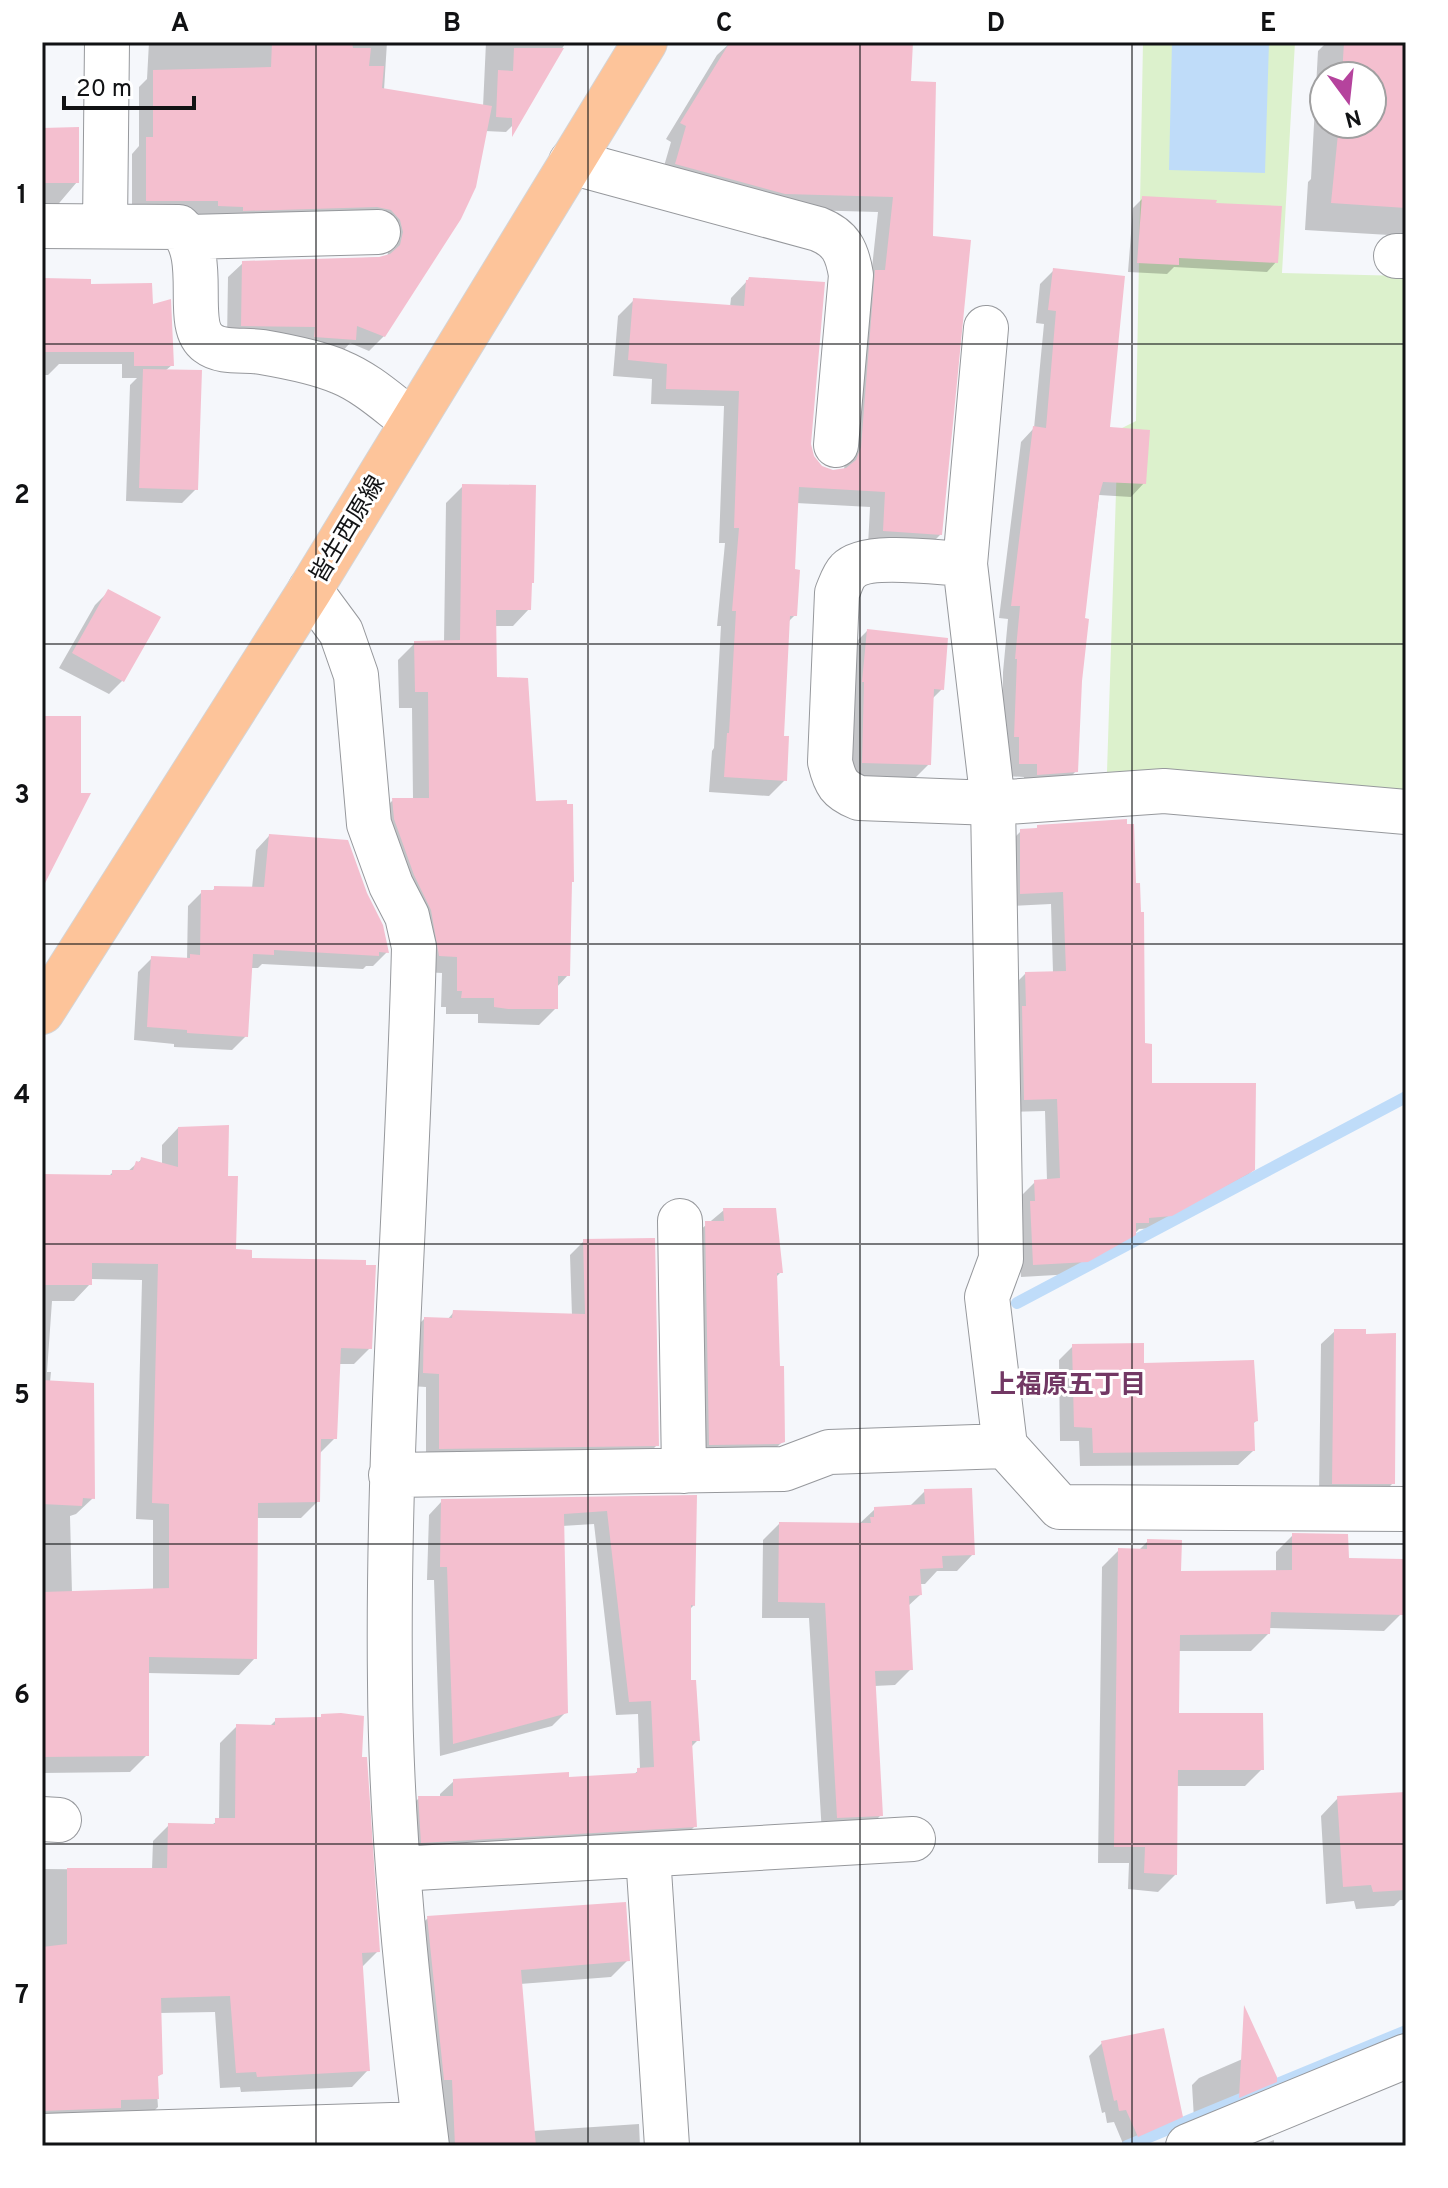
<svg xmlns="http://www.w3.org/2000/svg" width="1448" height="2188" viewBox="0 0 1448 2188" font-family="Overpass,'Noto Sans JP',sans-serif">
  <rect width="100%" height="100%" fill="#f5f7fb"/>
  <!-- green -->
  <path fill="#dcf1cc" d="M1143 42H1295L1282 273 1406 276V792L1158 770 1107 772 1118 430 1136 421Z"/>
  <!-- water -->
  <path fill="#bfdcf9" d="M1172 42H1269L1265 173 1169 170Z"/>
  <!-- shadow -->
  <path fill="#0003" fill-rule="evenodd" d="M149 42H387L384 90 483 107 486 42H566L521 117 506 132 485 131 384 336 369 351 350 343 340 354 227 340 228 277 243 263 387 257 389 248 132 215V154L139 146V87L147 79Z
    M731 42 908 83 931 238 941 534 925 550 868 546 870 507 796 503 793 571 795 615 788 622 782 738 785 780 769 796 709 792 712 751 714 748 721 626H717L725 543H719L724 406 651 404 652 379 613 376 618 316 634 300 730 307 731 298 749 279 809 443 811 456 820 467 834 472 844 470 860 287 871 277 878 212 769 209 660 180 671 142 666 139 717 55Z
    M1327 42H1406V236L1305 230 1308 182 1311 179 1318 51ZM1324 76H1372V124H1324Z
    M42 128 77 129V182L49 215 42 216Z
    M1143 198 1276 262 1267 272 1174 267 1167 274 1128 272 1133 208Z
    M1054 270 1108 429 1144 483 1131 497 1099 495 1083 620 1076 771 1063 785 1024 787V777L1006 776 1002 749 1003 672 1008 619 999 618 1021 442 1034 428 1044 324 1036 323 1040 284Z
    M42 280 89 286 151 306 172 365 165 371 196 489 182 503 126 501 130 385 137 378H122V364H59L48 375H42Z
    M463 486 530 585 529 609 513 626H494L495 679 535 803 569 883 568 975 556 988V1008L539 1025 478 1023V1014H446V1007H441L442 973 423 972 376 817 393 800H413L412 708H399L398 660 415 643H444L446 503Z
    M109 591 123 680 109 694 59 668 95 605Z
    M867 631 942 689 931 700 929 764 915 778 849 777 853 645Z
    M1038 827 1143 1045 1150 1085 1253 1170 1240 1183 1157 1228 1139 1229 1121 1248 1073 1274 1021 1277 1017 1216 1023 1211 1022 1195 1035 1182 1047 1181 1045 1111 1011 1112 1012 987 1025 974 1053 973 1051 904 1008 906V844L1021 831 1034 830Z
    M269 836 387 952 373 966H366L363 969 262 964 258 968H250L246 1036 232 1050 174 1047V1044L134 1040 138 972 152 958 187 960 188 906 202 892H211L215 888H252L256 850Z
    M178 1128 226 1178 234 1250 370 1348 354 1364H338L335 1438 318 1455V1501L301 1518H256L255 1658 239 1675 147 1673V1755L130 1772 42 1773V1175L108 1177 113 1172H127L142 1159 162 1165V1145ZM90 1279 142 1280 136 1519 153 1520V1591L72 1593 70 1516 76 1514 93 1498 50 1382 51 1372H47L52 1301H74L90 1284Z
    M724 1210 781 1272 775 1278 783 1441 770 1454 696 1458 693 1236Z
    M584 1241 657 1445 643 1459 426 1462V1387L410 1386 411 1332 424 1319 447 1320 454 1312 572 1316 570 1255Z
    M1335 1331 1393 1483 1379 1497 1319 1496 1321 1344Z
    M1073 1346 1142 1365 1256 1421 1252 1425 1253 1451 1238 1465 1080 1466 1079 1441H1060L1059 1360Z
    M925 1491 973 1554 957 1571H937L925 1584H919L920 1595 907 1607 911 1669 895 1685 874 1686 881 1815 865 1831 822 1834 809 1618H762L763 1540 779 1524 858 1525 875 1509 909 1507Z
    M695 1497 694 1605 689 1610V1682L698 1740 690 1748 695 1826 682 1839 408 1855 406 1811 419 1798H440V1794L454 1781 632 1776 640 1769 638 1714 616 1715 594 1524 562 1526 566 1712 552 1726 440 1756 434 1580H427L429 1515 442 1501Z
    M1293 1535 1347 1560 1401 1614 1384 1631 1268 1628V1634L1251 1651H1178L1177 1715 1262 1769 1245 1786H1176L1175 1875 1158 1892 1128 1889 1129 1863H1098L1102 1567 1119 1550H1139L1148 1541 1179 1573 1276 1572V1552Z
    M276 1720 360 1759 378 1951 361 1968 368 2070 352 2087 241 2092 240 2087 220 2088 215 2012 159 2013 161 2074 156 2078 158 2107 141 2123 42 2126V1869L152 1870 153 1841 169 1825 210 1826 219 1820 220 1743 237 1726 269 1727Z
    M1406 1794V1900H1400L1394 1906 1356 1909 1354 1901 1326 1904 1321 1816 1338 1798Z
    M428 1918 628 1960 611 1977 520 1984 533 2131 639 2124 640 2146H439L411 1934Z
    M1102 2043 1181 2116 1167 2129 1130 2146H1124L1114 2122 1107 2123 1105 2112 1102 2113 1089 2056Z
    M1263 2050 1275 2081 1268 2088 1194 2119 1192 2085 1199 2078Z
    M1274 2140V2146H1259Z"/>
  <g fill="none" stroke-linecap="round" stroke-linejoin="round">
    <!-- stream -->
    <path stroke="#bfdcf9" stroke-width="12" d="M1017 1303 1406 1097
      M1127 2146 1406 2031"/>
  </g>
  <!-- building -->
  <path fill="#f4bfcf" d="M272 42H352L353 48H371L369 66H384L382 88 492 106 476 187 461 219 385 337 357 326 356 340 314 337 315 327 241 326 242 261 379 257 390 254 400 245 403 232 400 220 391 210 377 207 243 211V207L218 206V201H146V137H153V70L271 67Z
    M730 42H913L911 81 936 82 933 236 971 240 942 535 883 531 885 492 799 487 795 569 800 570 797 616H790L784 736H789L787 781 724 777 727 733H729L736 611H732L739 528H734L739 391 666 389 667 364 628 360 633 298 744 306 746 280H748L749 277 825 282 811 444 814 456 822 466 833 470 846 468 856 460 861 447 875 270H885L893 197 785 194 675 164 686 126 680 123Z
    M1344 42H1406V208L1331 203 1339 124H1372V76H1342Z
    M514 48H564L512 137V118L496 117 498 70 513 71Z
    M79 127V183H42V128Z
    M1142 196 1217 200 1216 203 1282 206 1278 263 1179 258V265L1137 263Z
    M1053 268 1125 276 1110 427 1150 430 1146 484 1103 482 1099 496 1085 618 1089 619 1082 681 1078 772 1037 775V764H1019V737H1014L1017 659H1015L1020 606H1011L1033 426 1046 428 1056 311 1048 310Z
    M42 278 91 279V284L152 283 153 304 171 299 174 366H134V352H42Z
    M143 369 202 370 198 490 139 488Z
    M462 484 536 485 534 583H532L531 610H496L497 677 528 678 536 801 567 800V804H573L574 882H572L570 976H558V1009H508L494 1007V998H461L462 991H457V957L439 956 431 910 414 875 394 819 392 798H429L428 692H415L414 641 460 640Z
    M108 589 161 617 124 682 72 653Z
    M867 629 948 638 944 690 934 689 931 765 862 763 864 682H862Z
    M42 716H81V793H91L42 889Z
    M1127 819V824H1134L1136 883H1140L1141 912H1144L1145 1043 1152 1044V1083H1256L1255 1170 1172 1216 1149 1218V1223H1136V1235L1088 1262 1033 1265 1030 1201H1035L1034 1180 1060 1178 1057 1099 1024 1100 1022 1006H1026L1025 972 1066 971 1063 892 1020 894V829L1037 828V825Z
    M269 834 348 840 367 893 383 925 389 953 379 952V956L274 950V955L253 954 248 1037 187 1033V1030L147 1027 151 956 190 958V954L200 955 201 890H214V886L264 887Z
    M229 1125 228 1176H238L236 1249 252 1250V1258L366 1260V1265H376L372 1349 341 1348 337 1439H321L320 1502 258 1503 257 1659 149 1657V1756L42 1757V1592L169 1588V1504L152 1503 158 1264 92 1263V1285H42V1174L112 1175V1170H133L136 1161 140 1162 141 1157 178 1167V1127Z
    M723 1208H776L783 1273H777L780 1366H784L785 1442 779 1444 709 1445 705 1221H724Z
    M655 1238 659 1446 439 1449V1374L423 1373 424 1317 452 1318 453 1310 585 1314 583 1239Z
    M1334 1329H1366V1334L1396 1333 1395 1484H1332Z
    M1144 1343V1363L1254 1360 1258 1421 1254 1422 1255 1451 1093 1453 1092 1428 1074 1427 1072 1344Z
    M42 1380 94 1383 95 1499 83 1498 82 1506 42 1504Z
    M972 1488 975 1555 942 1556 943 1568 920 1569 922 1595 909 1596 913 1670 875 1671 883 1816 837 1818 825 1603 778 1602 779 1522 871 1523 870 1517H874V1507L925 1504 924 1489Z
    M697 1495 695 1606 691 1605V1680H696L700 1741H692L697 1827 421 1843 418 1796H453V1779L569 1772V1777L637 1773V1768L654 1767 651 1701 629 1702 607 1511 564 1514 568 1713 453 1744 447 1567H440L441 1499Z
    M1292 1533 1348 1534 1349 1558 1403 1559V1615L1271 1612 1270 1634 1180 1635 1179 1713H1263L1264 1770H1178L1177 1875 1144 1873 1145 1847H1114L1118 1548 1147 1549V1539L1182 1540 1181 1571 1292 1570Z
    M341 1713 364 1716 362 1757H367L380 1952 362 1953 370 2071 257 2077 256 2072 236 2073 230 1996 161 1998 163 2074 158 2076 159 2099 121 2100V2108L42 2111V1947L67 1944V1868H167L168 1823 215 1824V1818H235L236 1724 275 1725V1718L321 1717V1714Z
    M1406 1792V1890L1373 1892 1371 1885 1343 1887 1337 1796Z
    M626 1902 630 1961 521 1970 536 2146H455L452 2080H444L427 1916Z
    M1244 2005 1277 2077V2082L1239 2098Z
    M1164 2028 1183 2117 1138 2137 1126 2110 1119 2111 1117 2100 1114 2101 1101 2041Z"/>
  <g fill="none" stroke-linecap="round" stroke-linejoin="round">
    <defs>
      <path id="minor" d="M571 162 818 229C841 238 847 251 851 275L836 445
        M42 226 179 227C211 257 182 324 208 343 222 354 245 349 262 352 285 356 320 363 340 372 367 383 389 404 412 421
        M105 226 107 42
        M189 237 378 232
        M1396 256H1406
        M986 328 965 564 993 803 1001 1259 987 1297 1005 1446
        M965 564C939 563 866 552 848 571 843 576 840 586 837 593L830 762C835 783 839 790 859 798L993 803 1164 791 1406 812
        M310 590 341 632 356 675 369 824 391 885 407 916 414 947C408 1193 387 1437 390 1683 391 1835 408 1995 427 2146
        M680 1221 684 1471
        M391 1475 784 1469 829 1452 1005 1446 1060 1507 1406 1509
        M42 1819 59 1820
        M648 1855 667 2146
        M399 1869 913 1839
        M42 2136 424 2124
        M1188 2146 1406 2056"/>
      <path id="major" d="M42 1012 310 590 645 42"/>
    </defs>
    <!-- minor casing -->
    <use href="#minor" stroke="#96989c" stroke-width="46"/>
    <!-- major casing -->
    <use href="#major" stroke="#d4d4d5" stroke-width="46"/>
    <!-- minor -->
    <use href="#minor" stroke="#fff" stroke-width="44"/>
    <!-- major -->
    <use href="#major" stroke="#fdc49a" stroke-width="44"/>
  </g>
  <!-- grid -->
  <path fill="none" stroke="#111214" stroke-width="2" stroke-opacity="0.55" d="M316 42V2146M588 42V2146M860 42V2146M1132 42V2146M42 344H1406M42 644H1406M42 944H1406M42 1244H1406M42 1544H1406M42 1844H1406"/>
  <g text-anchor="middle" stroke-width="6" stroke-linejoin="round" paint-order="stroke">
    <!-- street labels -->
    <g font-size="24" fill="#111214" stroke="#fff">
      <text transform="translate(347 529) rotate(-59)" y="8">皆生西原線</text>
    </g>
    <!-- neighbourhood labels -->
    <g font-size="26" font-weight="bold" fill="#723864" stroke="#fff">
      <text x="1068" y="1393">上福原五丁目</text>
    </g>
  </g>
  <!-- border -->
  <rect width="1448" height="2188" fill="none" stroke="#ffffff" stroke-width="88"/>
  <!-- north arrow -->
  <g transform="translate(1348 100) rotate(165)"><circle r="38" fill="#ffffff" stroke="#a0a0a1" stroke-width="2"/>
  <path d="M0-6L14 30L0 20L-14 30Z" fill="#b5439d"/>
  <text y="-12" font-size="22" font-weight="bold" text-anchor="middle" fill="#111214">N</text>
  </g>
  <!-- scale -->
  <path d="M64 96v12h130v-12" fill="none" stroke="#111214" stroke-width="4"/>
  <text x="76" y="96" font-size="24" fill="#111214" stroke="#ffffff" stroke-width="6" paint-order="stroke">20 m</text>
  <rect x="44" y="44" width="1360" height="2100" fill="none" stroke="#111214" stroke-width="3"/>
  <g font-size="26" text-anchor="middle" font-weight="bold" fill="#111214">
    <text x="180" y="31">A</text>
    <text x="452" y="31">B</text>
    <text x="724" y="31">C</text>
    <text x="996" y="31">D</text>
    <text x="1268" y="31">E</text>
    <text x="22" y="203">1</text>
    <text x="22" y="503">2</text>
    <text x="22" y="803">3</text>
    <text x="22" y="1103">4</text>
    <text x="22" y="1403">5</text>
    <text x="22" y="1703">6</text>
    <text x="22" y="2003">7</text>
  </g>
</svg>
